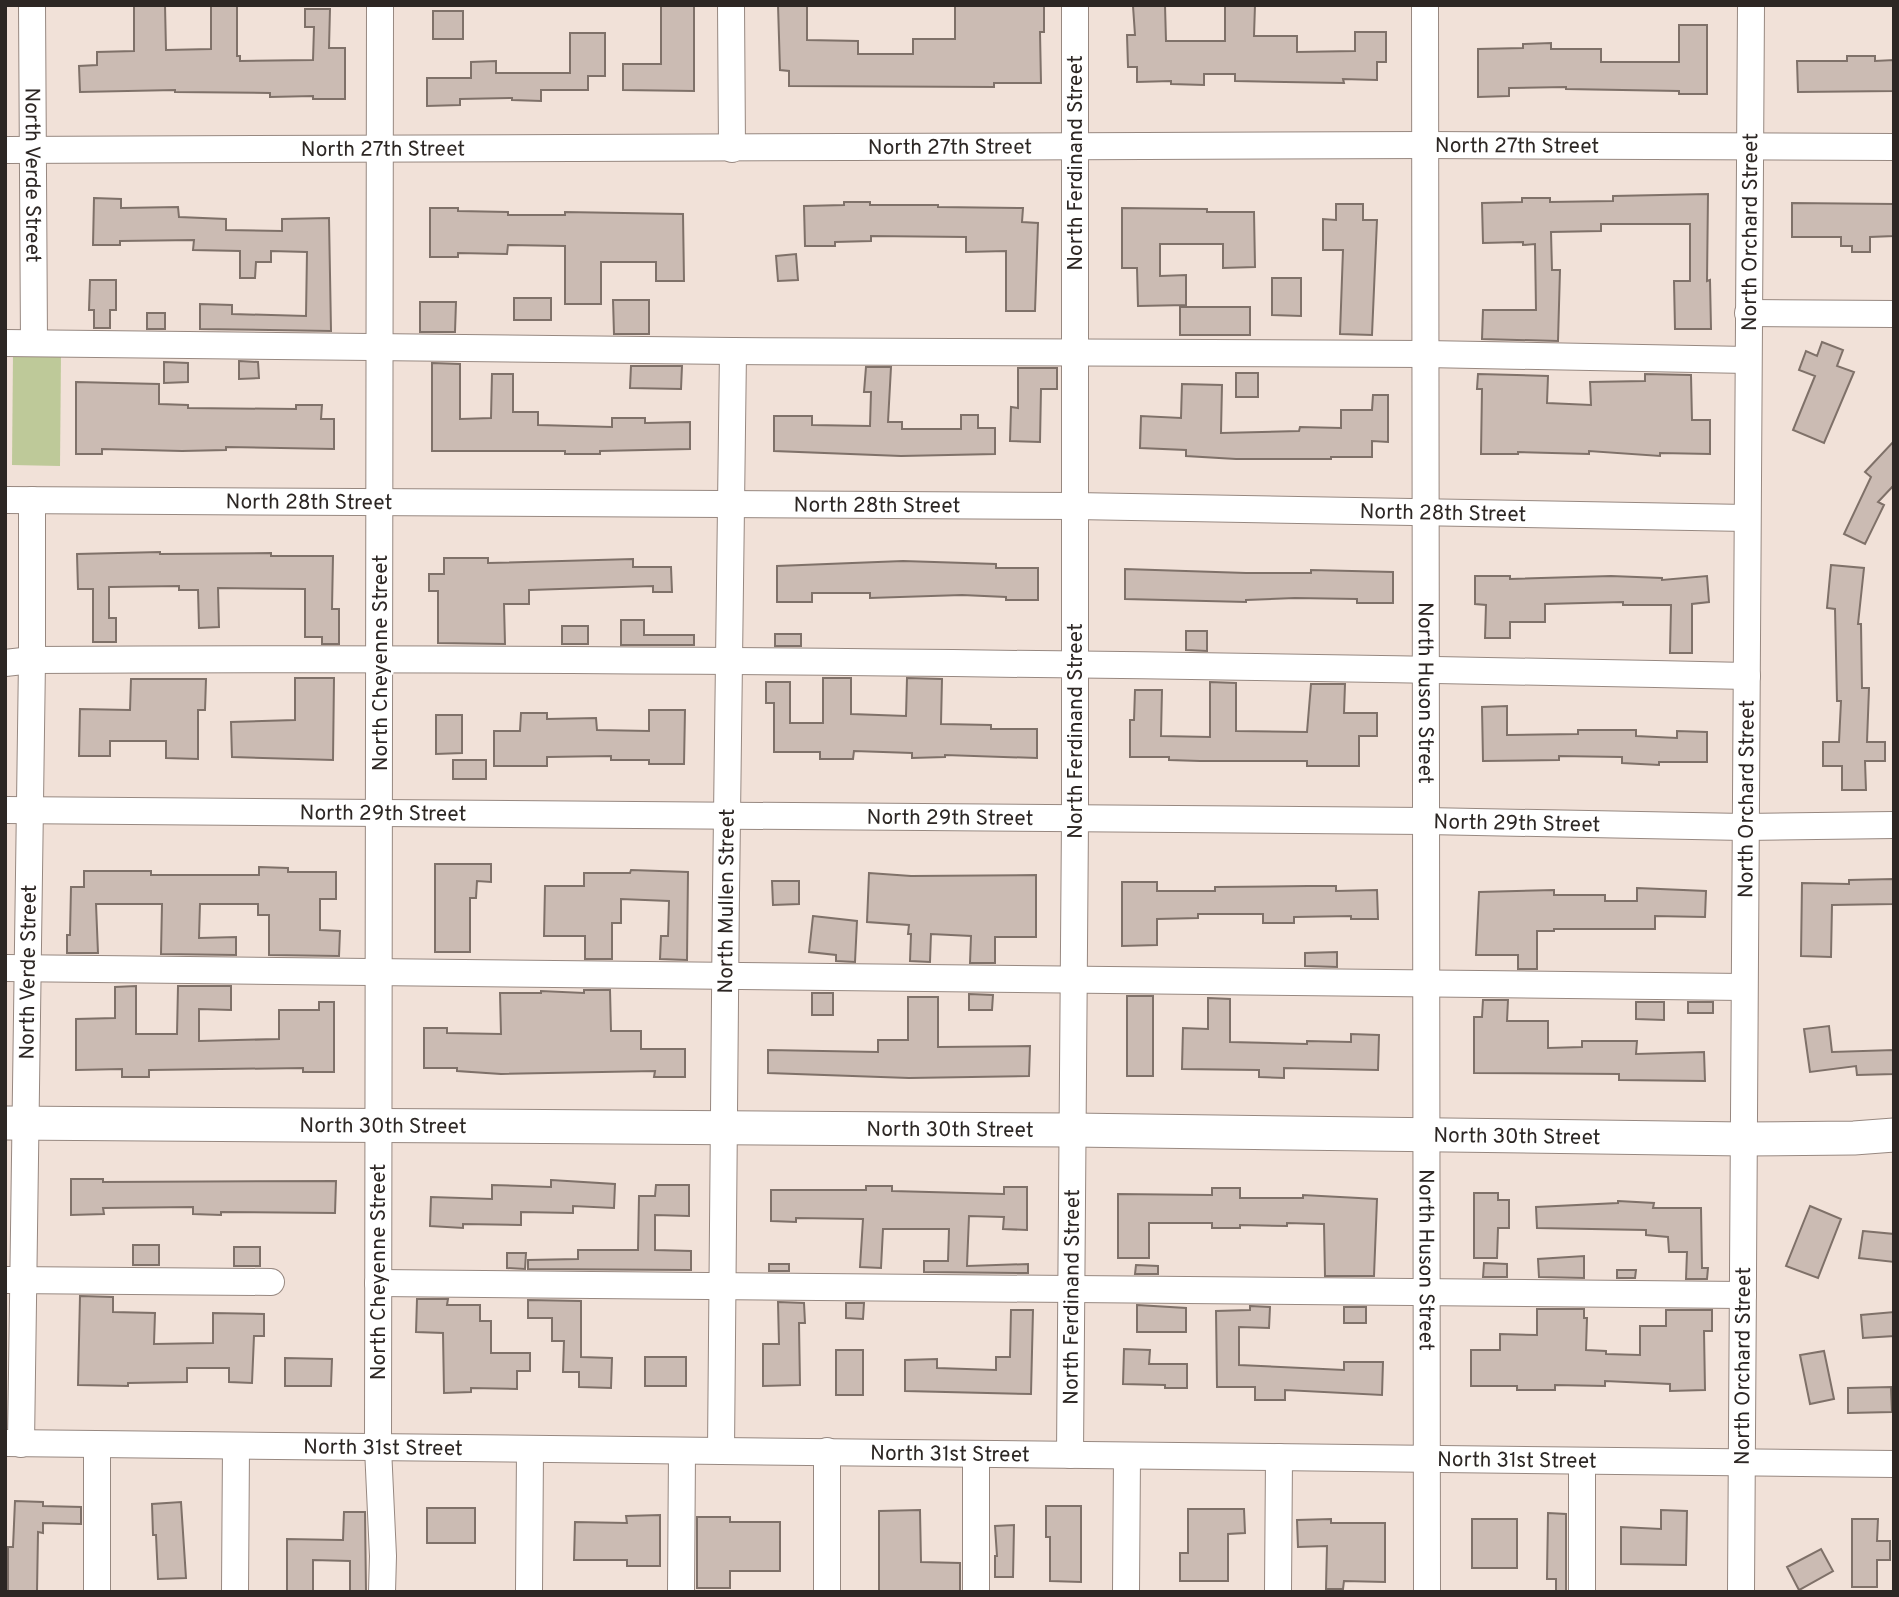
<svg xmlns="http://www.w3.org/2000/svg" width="1899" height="1597" viewBox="0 0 1899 1597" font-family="Overpass,sans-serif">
  <rect width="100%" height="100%" fill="#f1e1d8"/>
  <!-- green -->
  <path fill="#bec999" d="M13 354 61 355 60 466 12 465Z"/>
  <!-- building -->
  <path fill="#cbbbb3" stroke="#7f7169" stroke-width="2" d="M134 5H165L166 50 211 49V5H237V56H240V61L313 60 314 27H305V9H330L329 48H345V99H313V96L270 97V93L175 92V90L80 92 79 66 97 65V52L134 51Z
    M661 5H694V91L623 90V64H661Z
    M778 5H807V40L858 41V54H913V39H955V5H1044V32H1040L1041 83H994V87L789 86V71L780 70Z
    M1165 5 1166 41H1225V5H1255L1254 36H1297V52L1355 51V32H1386V62H1377V80L1343 79 1344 83 1235 81V74H1204V85L1171 84V81L1137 82V67H1128L1127 35H1135L1133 6Z
    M433 11H463V39H433Z
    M1679 25H1707V94H1679V91L1566 89V87L1509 88V96L1478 97V49L1523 48V44L1551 43V49H1601V62H1679Z
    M570 33H605V76H588V90H541V101L512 100V98L460 99V105L427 106V78H471V62L496 61V73H570Z
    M1847 56H1875V61L1894 60V91L1798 92 1797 61H1847Z
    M1708 194 1707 281 1710 280 1711 329H1675L1674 281H1690V224H1601V231L1551 232 1552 270H1560L1558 341 1482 339 1483 310H1536L1535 244 1523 245V242L1483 243 1482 203 1522 202V198H1550V202L1613 201V196Z
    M94 198 121 199V208L178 207 179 217 226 219V230L282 231V219L329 218 331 331 200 329V304L232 305V314L306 316 307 252 271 251V262H256L255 278H240V251L193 250 194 240 120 241V245H93Z
    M844 202H870V205H938V207L1023 208 1022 222 1038 223 1035 311H1006V251L966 252V237L871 236V241L835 242V246H805L804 206 844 205Z
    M1792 203 1894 204V236L1870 237V252H1852V246H1841V237H1792Z
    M1336 204H1363V220H1377L1372 335 1340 334 1343 250H1323V219L1336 220Z
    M430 208H458V211L508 212V215H565V212L683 214 684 281H656V262H601V304H565V246L508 245 507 254 458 253V257H430Z
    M1122 208 1207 209V212H1254L1255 267 1223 268V244H1160V276L1186 275V305L1138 306 1137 268H1122Z
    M796 254 798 280 778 281 776 256Z
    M1272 278H1301V316L1272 315Z
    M90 280H116V310H110V328H94V310H89Z
    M514 298H551V320H514Z
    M613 300H649V334H614Z
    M420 302H456L455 332H420Z
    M1180 307H1250V335H1180Z
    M147 313H165V329H147Z
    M1822 342 1843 350 1837 366 1854 372 1824 443 1793 430 1815 376 1799 370 1806 351 1817 356Z
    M239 361 258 362 259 378 239 379Z
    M164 362 188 363V382L164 383Z
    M432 363 460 364V419L491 418 492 374H513V412H538V425L612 427V418H645V423L690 422V449L600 451V454H565V451H432Z
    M631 366H682L681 389 630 388Z
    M866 367H891L888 422H902V429H961V415H978V428H995V454L901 456 774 451V416H812V425L870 426 871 392H864Z
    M1018 368H1057V389H1041L1040 442 1010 441 1011 407 1018 408Z
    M1236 373H1258V397H1236Z
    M1478 374 1548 376 1547 403 1591 405 1590 382 1645 381V374L1691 375 1692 420H1710V454L1660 453V456L1589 451V454L1518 452V454H1481L1482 389H1477Z
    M76 382 159 384V404L188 405V408L296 409V405H322L321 419H334V449L226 447V450L182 451 102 449V454H76Z
    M1182 384 1222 385 1221 433 1299 431 1300 427 1341 428V410H1372L1373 395H1388V442L1372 441V457H1331V459H1236L1186 456V450L1140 448 1141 416 1181 418Z
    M1894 441V485L1878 502 1884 505 1865 544 1844 534 1871 477 1865 472Z
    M160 552V554L271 553V556H333L332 609H339V644H322V637H305V589L218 588 219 627 199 628 198 590H179V586L109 587V618H116V642H93V589H78L77 554Z
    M444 558H488V563L633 559V567H671L672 592H653V586L529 590V604H504L505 644 438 643V591H429V574H444Z
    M903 561 996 564V568H1038V600H1006V597L962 595 870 598V593H812V602H777V566Z
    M1831 565 1864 568 1858 624H1861L1862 688H1869L1867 742H1885V761H1865L1866 790H1842V766H1823V742H1839L1841 701H1837L1835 609 1827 608Z
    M1125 569 1246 573H1311V570L1393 572V603H1357V599L1295 598 1246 600V602L1125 599Z
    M1475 576H1510V579L1611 576 1662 578V580L1707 576 1709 602 1692 604V653H1670L1671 605H1623V602L1545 604V622H1510V638H1485L1486 605 1475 604Z
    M621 620H644V635H694V645H621Z
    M562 626H588V644H562Z
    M1186 631H1207V651L1186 650Z
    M775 634H801V646H775Z
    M295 678H334L333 760 232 757 231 722 295 720Z
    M823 678H851V714L906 716 907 678 942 679 941 724 991 725V729H1037V758L945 755V757L912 758V753L854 751 853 759H820V752H774V703H766V682H790V723H823Z
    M131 679H206L205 710H198V759L166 758V741H110V756H79L80 709 130 710Z
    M1210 682 1236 683V731L1307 732 1311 684H1345L1344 713H1377V736H1359V766H1307V761H1200L1169 760V757H1130V720H1134L1135 690H1162L1161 736 1210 737Z
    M1507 706V735L1578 734V730H1636V736L1677 738V731L1707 732V762H1659V765L1622 763V757L1559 756V760L1483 761 1482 707Z
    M649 710H685L684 764H649V760H611V756L547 757V766H494V731H520L521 713H547V719L596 718 597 730 649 731Z
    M436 715H462V753L436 754Z
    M453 760H486V779H453Z
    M435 864H491V882L477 881 476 898H470V952H435Z
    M259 867 288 868V872H336V899H320V930L340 931 339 956 269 955V915H258V904H200L199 938 236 937V955L161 954 162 904H96L98 953H67V935H70L71 887H84V871H151V875H259Z
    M631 870 688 872 687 960 660 959 661 936H668L669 901 621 899V923H612V959H585V936H544L545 886H584V873H630Z
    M869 873 911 876 1036 875V937H995V963H970L971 936 931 934 930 962 910 961 911 934H908L909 925 867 922Z
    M1893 879V904L1832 905 1831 957 1801 956 1802 883 1849 884V880Z
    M772 881H799V904L773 905Z
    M1122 882H1157V891H1215V887L1308 886H1336V891L1377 890 1378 919H1351V916L1294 917V923H1263V914H1198V918L1157 919V945L1122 946Z
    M1637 888 1706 891 1705 917 1655 916V929H1554V931H1537V969H1518V955H1476L1479 892 1554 890V895H1605V901H1637Z
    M813 916 857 921 855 962 836 961V955L809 952Z
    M1337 952V967L1305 966V953Z
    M136 986V1034H177L178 986H231V1010L199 1009V1041L279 1039V1010H319V1002H334V1072H303V1068L149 1070V1077H122V1069L76 1070V1019L115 1018V987Z
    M584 990H610L611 1031H641V1049H685V1077H654L655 1071 501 1074 457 1071V1068H424V1028H447V1033L501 1034 500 993H541V991L584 993Z
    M812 993H833V1015H812Z
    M969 994 993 995 992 1010H969Z
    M1127 996H1153V1076H1127Z
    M908 997H938V1047L1030 1046 1029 1076 909 1078 768 1073V1050L878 1052V1040H908Z
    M1208 998 1230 999V1042L1307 1044V1041L1351 1042V1034L1379 1035 1378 1070 1284 1068V1078L1259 1077V1070L1182 1069 1183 1028 1208 1029Z
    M1483 1000H1508L1507 1021H1548V1048L1582 1047V1041H1637L1636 1054 1704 1052 1705 1081 1619 1080V1074L1474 1073V1017H1482Z
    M1636 1002H1664V1020L1636 1019Z
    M1688 1002H1713V1013H1688Z
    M1829 1026 1832 1052 1894 1050V1074L1857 1075 1856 1066 1810 1072 1804 1029Z
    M71 1179H103V1182L336 1181 335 1213 221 1212V1215L193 1214V1207L103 1208 104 1214 71 1215Z
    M551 1180 615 1184 614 1208 573 1206V1213L521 1212V1225L463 1224V1228L430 1226 431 1197 492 1199V1185L551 1187Z
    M656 1185H689V1216L655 1215V1250L691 1251V1270L528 1269V1260L578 1259V1250H638L639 1196H655Z
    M866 1186H892V1191L1004 1194V1187H1027V1230L1003 1229 1004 1217 969 1216 967 1266 1028 1264V1273L924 1272V1261H948L949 1229H883L881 1268 860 1267 863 1219 796 1218V1222L771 1221V1190H866Z
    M1212 1188H1240V1198H1303V1195L1377 1199 1374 1276H1325L1324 1224 1287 1223V1226L1240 1225V1228H1212V1223H1149V1258H1118V1194L1212 1195Z
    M1474 1193H1498V1200H1509V1228H1498L1497 1258H1474Z
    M1618 1201 1654 1203 1653 1208H1701L1702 1268H1708L1707 1279H1686L1687 1252H1669L1668 1237 1646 1235V1230L1537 1228 1536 1207 1618 1203Z
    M1810 1206 1841 1219 1818 1278 1786 1266Z
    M1863 1231 1894 1234V1262L1859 1258Z
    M133 1245H159V1265H133Z
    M234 1247H260V1266H234Z
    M507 1253H526L525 1269 507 1268Z
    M1584 1256V1278L1539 1277 1538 1259Z
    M1484 1263 1507 1264V1277H1483Z
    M769 1264H789V1271H769Z
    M1136 1265 1158 1266V1274H1135Z
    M1617 1270H1636L1635 1278H1617Z
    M80 1296 113 1297V1312L155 1313 154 1344 213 1343V1313L264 1314V1336H254L252 1383 229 1382V1368H187V1382L128 1383V1386L78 1385Z
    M417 1299H448L447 1305H480V1321H491V1353H530V1371H517V1389L471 1388V1392L444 1393 443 1333 416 1332Z
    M528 1300 581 1301V1357L612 1358 611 1388 579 1387V1372H563L564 1341H552V1318H528Z
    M778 1302 804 1303 805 1323H799L800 1385 763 1386V1344H779Z
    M846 1303H864L863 1319 846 1318Z
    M1137 1305 1186 1308V1332H1137Z
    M1250 1306 1270 1307 1269 1328 1239 1327V1365L1344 1370V1362H1383L1382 1395 1285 1390V1400H1255V1387H1217L1216 1311 1250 1310Z
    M1344 1307H1366V1323H1344Z
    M1537 1309H1584V1318H1587L1586 1350 1606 1351V1354L1640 1355V1326H1666V1310H1712V1331H1704L1705 1390 1670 1391V1384L1605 1381V1386L1555 1385V1390H1517V1386H1471V1350H1500V1334L1537 1335Z
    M1011 1310H1033L1031 1394 905 1391V1360L937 1359V1368L996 1370V1357H1010Z
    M1894 1312V1336L1863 1338 1861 1315Z
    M1124 1349 1150 1350 1149 1364H1187V1388H1165V1385L1123 1384Z
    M836 1350H863V1395H836Z
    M1824 1351 1834 1399 1810 1404 1800 1355Z
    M645 1357H686V1386H645Z
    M285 1358 332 1359 331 1386H285Z
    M1891 1387 1892 1412 1848 1413V1388Z
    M15 1501 43 1502V1506L81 1507V1524L43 1523V1533L38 1532 37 1592H8V1547H13Z
    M181 1502 186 1578 158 1579 156 1535H153L152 1504Z
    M1046 1506H1081V1582L1050 1581V1537H1046Z
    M427 1508H475V1543H427Z
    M1188 1509H1244L1245 1533 1228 1534V1581H1180V1553H1188Z
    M920 1510 921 1562 960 1563V1592H879V1511Z
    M1661 1510 1687 1511 1686 1565 1621 1564V1527L1661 1529Z
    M344 1512H365L366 1592H350V1561L313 1560V1592H287V1539L343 1540Z
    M1548 1513 1566 1514V1592H1556V1579H1547Z
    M660 1515V1566H627V1560H574L575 1522 627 1523 626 1516Z
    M697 1517H730V1522H780V1571H730V1588H697Z
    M1331 1519V1523H1385V1582L1344 1581 1343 1589H1326L1327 1546 1298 1547 1297 1520Z
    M1472 1519H1517V1568H1472Z
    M1852 1519H1878L1877 1541H1890V1560H1877V1587H1852Z
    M1014 1525 1013 1577H995V1556H997L995 1526Z
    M1821 1549 1833 1571 1799 1590 1787 1567Z"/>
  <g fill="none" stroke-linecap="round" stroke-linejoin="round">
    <defs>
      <g id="minor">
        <path id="s1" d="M32 5 34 343"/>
        <path d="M380 5 378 1448 383 1556 382 1592"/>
        <path d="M731 5 732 149"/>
        <path id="s2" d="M1425 5 1427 1592"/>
        <path id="s3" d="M5 150 1425 145 1894 147"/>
        <path d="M1748 313 1894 314"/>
        <path d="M5 343 733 351 1425 354 1748 360"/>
        <path id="s4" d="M5 500 1075 506 1747 518"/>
        <path d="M5 663 32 660C604 657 1175 664 1747 676"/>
        <path id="s5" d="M5 810 1426 821 1744 827 1894 825"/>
        <path d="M5 968 1744 987"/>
        <path d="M7 1280 271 1282"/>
        <path d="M378 1283 1743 1295"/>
        <path id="s6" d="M5 1443 1894 1464"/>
        <path id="s7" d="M21 1444 32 660V500"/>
        <path id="s8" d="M721 1451C725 1084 726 718 733 351"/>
        <path d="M827 1451V1592"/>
        <path id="s9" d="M1070 1455 1075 819V5"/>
        <path d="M1582 1461V1592"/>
        <path d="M97 1592V1445"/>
        <path d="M235 1592 236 1446"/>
        <path d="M529 1592 530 1449"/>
        <path d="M681 1592 682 1451"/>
        <path d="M976 1592V1454"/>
        <path d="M1126 1592 1127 1456"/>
        <path d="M1278 1592 1279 1457"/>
        <path id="s10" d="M1741 1592 1751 5"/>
      </g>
      <g id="major">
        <path id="s11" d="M5 1123 1072 1130 1744 1139 1854 1138 1894 1135"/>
      </g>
    </defs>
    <!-- minor casing -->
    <use href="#minor" stroke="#978880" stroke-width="28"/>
    <!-- major casing -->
    <use href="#major" stroke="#978880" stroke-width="35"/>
    <!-- minor -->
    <use href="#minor" stroke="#fff" stroke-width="26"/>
    <!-- major -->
    <use href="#major" stroke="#fff" stroke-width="33"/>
  </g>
  <g text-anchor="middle" stroke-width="5" stroke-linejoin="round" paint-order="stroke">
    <!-- street labels -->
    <g font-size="21" fill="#2d2724" stroke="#fff">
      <text dy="7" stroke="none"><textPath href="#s3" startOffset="1512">North 27th Street</textPath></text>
      <text dy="7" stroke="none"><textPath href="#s3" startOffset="945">North 27th Street</textPath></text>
      <text dy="7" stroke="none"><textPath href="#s3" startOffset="378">North 27th Street</textPath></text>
      <text transform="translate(1075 163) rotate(-90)" y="7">North Ferdinand Street</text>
      <text dy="7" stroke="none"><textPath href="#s1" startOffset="170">North Verde Street</textPath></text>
      <text dy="7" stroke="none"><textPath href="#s10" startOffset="1360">North Orchard Street</textPath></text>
      <text dy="7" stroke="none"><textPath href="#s4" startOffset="304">North 28th Street</textPath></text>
      <text dy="7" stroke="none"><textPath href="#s4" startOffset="872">North 28th Street</textPath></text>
      <text dy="7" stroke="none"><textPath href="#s4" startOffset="1438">North 28th Street</textPath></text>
      <text transform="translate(380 663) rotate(-90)" y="7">North Cheyenne Street</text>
      <text dy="7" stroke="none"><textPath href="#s2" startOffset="688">North Huson Street</textPath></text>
      <text dy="7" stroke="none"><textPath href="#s9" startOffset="724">North Ferdinand Street</textPath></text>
      <text dy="7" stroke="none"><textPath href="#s10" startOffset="793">North Orchard Street</textPath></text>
      <text dy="7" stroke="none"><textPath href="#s5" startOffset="378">North 29th Street</textPath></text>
      <text dy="7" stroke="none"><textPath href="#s5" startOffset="945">North 29th Street</textPath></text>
      <text dy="7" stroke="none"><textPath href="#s5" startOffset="1512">North 29th Street</textPath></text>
      <text dy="7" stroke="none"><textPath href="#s8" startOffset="550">North Mullen Street</textPath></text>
      <text dy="7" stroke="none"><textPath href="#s7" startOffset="472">North Verde Street</textPath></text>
      <text dy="7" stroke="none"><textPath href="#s11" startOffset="378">North 30th Street</textPath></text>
      <text dy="7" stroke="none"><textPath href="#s11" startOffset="945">North 30th Street</textPath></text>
      <text dy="7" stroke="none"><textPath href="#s11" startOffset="1512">North 30th Street</textPath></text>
      <text dy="7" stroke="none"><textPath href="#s2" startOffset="1255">North Huson Street</textPath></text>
      <text transform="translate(378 1272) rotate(-90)" y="7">North Cheyenne Street</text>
      <text dy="7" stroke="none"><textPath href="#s9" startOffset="158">North Ferdinand Street</textPath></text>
      <text dy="7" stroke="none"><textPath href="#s10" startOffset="226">North Orchard Street</textPath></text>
      <text dy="7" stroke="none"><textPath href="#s6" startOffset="378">North 31st Street</textPath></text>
      <text dy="7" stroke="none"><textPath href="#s6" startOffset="945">North 31st Street</textPath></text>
      <text dy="7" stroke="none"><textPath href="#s6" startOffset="1512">North 31st Street</textPath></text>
    </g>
  </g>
  <!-- border -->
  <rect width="1899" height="1597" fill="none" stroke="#2d2724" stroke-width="14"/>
</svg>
